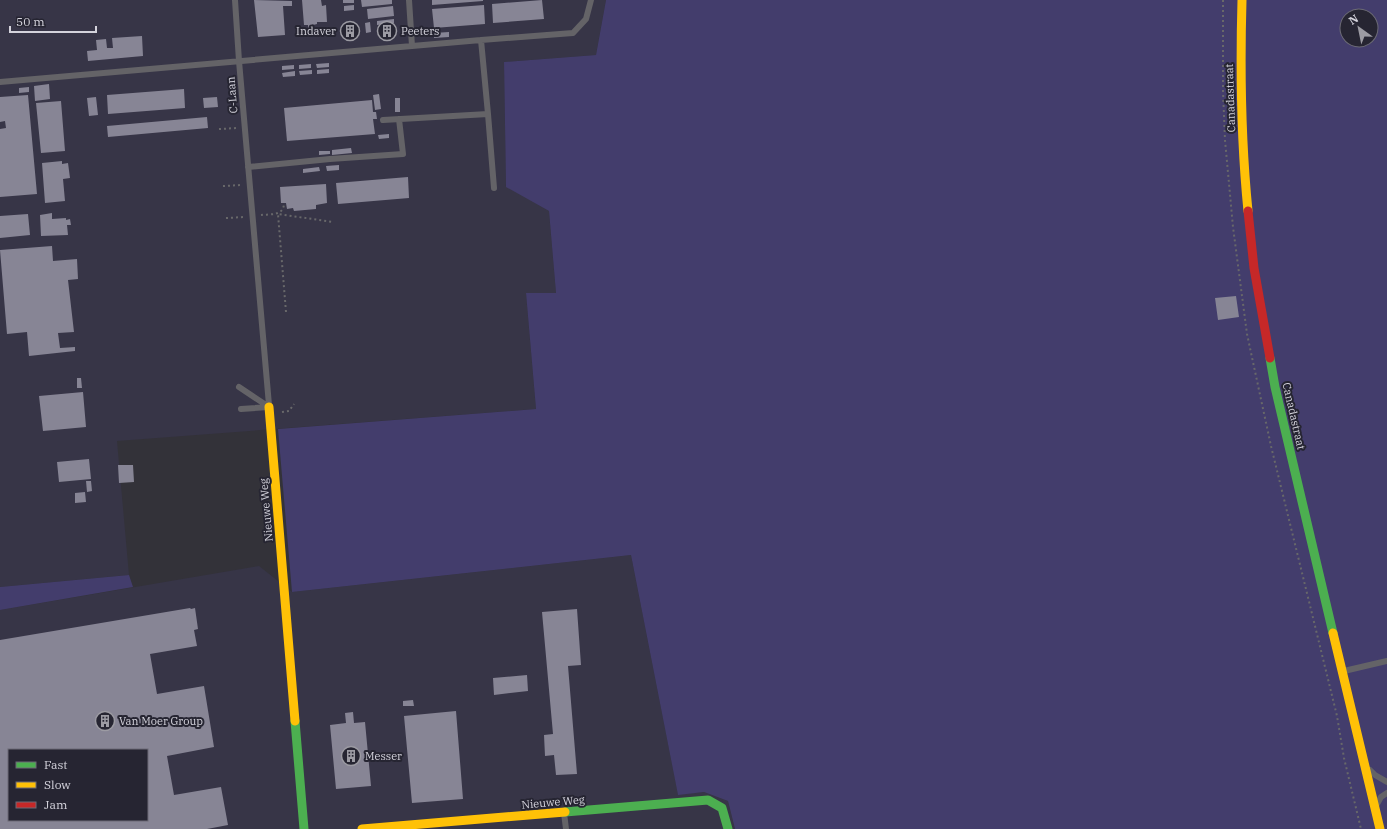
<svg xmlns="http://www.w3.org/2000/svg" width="1387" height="829" viewBox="0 0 1387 829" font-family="'IBM Plex Serif',serif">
  <rect width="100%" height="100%" fill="#333239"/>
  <!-- built -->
  <path fill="#373547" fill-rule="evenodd" d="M0 0H606L596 55 504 62 506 186 549 211 556 293H526L536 409 117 441 129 575 0 587Z
    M631 555 678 794 704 792 728 801 735 829H0V610L259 566 292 592ZM9 750H147V820H9Z"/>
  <!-- green -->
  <path fill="#433d6c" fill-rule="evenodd" d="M606 0H1387V829H735L728 801 704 792 678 795 631 555 292 592 278 429 536 409 526 293H556L549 211 506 187 504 62 596 55ZM1347 16H1371V40H1347Z
    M129 575 133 587 0 610V587Z"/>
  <!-- building -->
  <path fill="#878595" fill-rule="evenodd" d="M254 0 292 1V6H283L285 35 258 37Z
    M302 0H321L322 6 326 5 327 22H317V24L313 25 314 28H308V25H304Z
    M343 0H354V3H343Z
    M361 0H392V4L362 7Z
    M432 0H483V1L432 5Z
    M542 0 544 19 493 23 492 4Z
    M354 5V10L344 11V6Z
    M484 5 485 24 434 28 432 9Z
    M393 6 394 16 368 19 367 9Z
    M394 19V23L377 25V21Z
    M370 22 371 32 366 33 365 23Z
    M357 27 358 33 343 34V28Z
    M395 27V32L378 34V29Z
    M449 32V37L434 38V33Z
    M142 36 143 56 88 61 87 51 97 50 96 40 106 39 107 48H113L112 38Z
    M329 63V67L317 68 316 64Z
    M311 64V68L299 69V65Z
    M294 65V69L282 70V66Z
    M329 69V73L317 74V70Z
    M312 70V74L300 75 299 71Z
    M295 71V76L283 77 282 73Z
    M49 84 50 99 35 101 34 86Z
    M29 87V92L19 93V88Z
    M184 89 185 108 108 114 107 95Z
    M379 94 381 109 375 110 373 95Z
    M28 95 37 194 0 197V129L6 128 5 121 0 122V97Z
    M96 97 98 115 89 116 87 98Z
    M217 97 218 107 204 108 203 98Z
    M395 98H400V112H395Z
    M372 100 373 112H376L377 119H373L375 134 287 141 284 108Z
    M61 101 65 151 41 153 36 103Z
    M207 117 208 128 108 137 107 126Z
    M389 134V138L379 139 378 135Z
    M351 148 352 153 332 155V150Z
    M319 151H330V154L319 155Z
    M62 161V164L68 163 70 178 63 179 65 201 45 203 42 163Z
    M339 165V170L327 171 326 166Z
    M319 167 320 171 303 173V169Z
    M408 177 409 198 338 204 336 183Z
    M326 184 327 203 316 205V209L294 211 293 208 287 209 286 203H281L280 187Z
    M52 213V219L66 218V220L70 219 71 225H67L68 235 41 236 40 215Z
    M28 214 30 235 0 238V216Z
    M52 246 53 261 77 259 78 279 68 280 74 332 58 333 60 348 75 347V351L29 356 27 332 7 334 0 250Z
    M1236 296 1239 317 1218 320 1215 298Z
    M77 378H81L82 388H77Z
    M83 392 86 427 43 431 39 396Z
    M89 459 91 479 59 482 57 462Z
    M118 465H133L134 482 119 483Z
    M86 481H91L92 491 87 492Z
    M85 492 86 502 75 503V493Z
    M190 608 191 609 195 608 198 629 194 630 197 646 150 654 157 694 204 686 214 747 167 756 174 795 221 787 228 825 207 829H0V640ZM9 750H147V820H9Z
    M577 609 581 665 568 666 577 774 556 775 554 755 545 756 544 735 553 734 542 612Z
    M527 675 528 691 494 695 493 678Z
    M413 700 414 706H403V701Z
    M456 711 463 799 412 803 404 716Z
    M353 712 354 723 365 722 371 786 336 789 330 725 346 723 345 713Z"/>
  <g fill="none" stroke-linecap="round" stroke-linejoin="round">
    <!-- path -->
    <path stroke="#68686a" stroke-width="2" stroke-dasharray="2 3" stroke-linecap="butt" d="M1223 0V91L1225 140 1233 227 1247 334 1271 446 1337 716 1344 758 1361 829
      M219 129 238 128
      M223 186 242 185
      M261 215C271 214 284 216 284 203
      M226 218 245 217
      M286 312 278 214 333 222
      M282 412 289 411 294 404"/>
    <!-- lane -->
    <path stroke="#646367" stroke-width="6" d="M235 0 239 61 269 405
      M409 0 412 46
      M0 82 481 40 573 33 586 19 591 0
      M488 114 494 188
      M383 120 488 114 481 40
      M248 167 330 159 403 154 399 119
      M239 387 269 407
      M241 409 268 407
      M1344 671 1387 661
      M1370 770 1375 775 1387 782
      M1377 804 1381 797 1387 793
      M564 813 566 829"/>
    <!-- fast -->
    <path stroke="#4caf50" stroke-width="9" d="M1270 358 1275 387 1333 633
      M295 721 304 829
      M565 812 708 800 722 808 728 829"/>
    <!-- slow -->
    <path stroke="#ffc107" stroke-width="9" d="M1242 0C1240 70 1241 141 1248 211
      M269 407 295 721
      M1333 633 1380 829
      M362 829 565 812"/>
    <!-- jam -->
    <path stroke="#c62828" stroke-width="9" d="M1248 211 1254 268 1270 358"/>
  </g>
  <!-- icons -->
  <defs>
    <symbol id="building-ring" viewBox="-11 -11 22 22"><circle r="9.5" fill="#262532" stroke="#9c9ba3" stroke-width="1.5"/><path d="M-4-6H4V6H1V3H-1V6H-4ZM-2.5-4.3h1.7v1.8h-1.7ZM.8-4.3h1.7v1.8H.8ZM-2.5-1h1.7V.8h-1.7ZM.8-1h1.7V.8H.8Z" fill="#9c9ba3"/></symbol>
  </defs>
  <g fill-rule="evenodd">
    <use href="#building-ring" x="339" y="20" width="22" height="22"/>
    <use href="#building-ring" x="376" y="20" width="22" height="22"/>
    <use href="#building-ring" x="94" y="710" width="22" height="22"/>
    <use href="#building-ring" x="340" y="745" width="22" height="22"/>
  </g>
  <g text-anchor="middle" stroke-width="4" stroke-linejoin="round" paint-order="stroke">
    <!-- poi labels -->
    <g font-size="11" fill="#d4d3dc" stroke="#262532" text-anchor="start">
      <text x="336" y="35" text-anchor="end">Indaver</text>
      <text x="401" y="35">Peeters</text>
      <text x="119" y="725">Van Moer Group</text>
      <text x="365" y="760">Messer</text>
    </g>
    <!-- street labels -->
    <g font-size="11" fill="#d4d3dc" stroke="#262532">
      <text transform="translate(232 95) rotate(-95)" y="4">C-Laan</text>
      <text transform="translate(1230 98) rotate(-92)" y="4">Canadastraat</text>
      <text transform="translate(1294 416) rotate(77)" y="4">Canadastraat</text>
      <text transform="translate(266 510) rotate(-95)" y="4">Nieuwe Weg</text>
      <text transform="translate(553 802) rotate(-5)" y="4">Nieuwe Weg</text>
    </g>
  </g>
  <!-- legend -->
  <rect x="8" y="749" width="140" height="72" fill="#262532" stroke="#6c6b76"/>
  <rect x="16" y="762" width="20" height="6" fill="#4caf50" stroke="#6c6b76"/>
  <text x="44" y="769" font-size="12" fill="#d4d3dc">Fast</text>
  <rect x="16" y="782" width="20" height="6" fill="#ffc107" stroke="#6c6b76"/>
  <text x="44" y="789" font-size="12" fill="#d4d3dc">Slow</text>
  <rect x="16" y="802" width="20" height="6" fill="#c62828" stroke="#6c6b76"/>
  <text x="44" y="809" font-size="12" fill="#d4d3dc">Jam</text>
  <!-- north arrow -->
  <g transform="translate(1359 28) rotate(327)"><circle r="19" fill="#262532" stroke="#6c6b76"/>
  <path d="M0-3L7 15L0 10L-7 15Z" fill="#9c9ba3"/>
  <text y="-6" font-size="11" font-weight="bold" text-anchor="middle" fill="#d4d3dc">N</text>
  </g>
  <!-- scale -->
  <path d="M10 26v6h86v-6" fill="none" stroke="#d4d3dc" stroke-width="2"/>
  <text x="16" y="26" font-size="12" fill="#d4d3dc" stroke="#262532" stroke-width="3" paint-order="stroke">50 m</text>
</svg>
